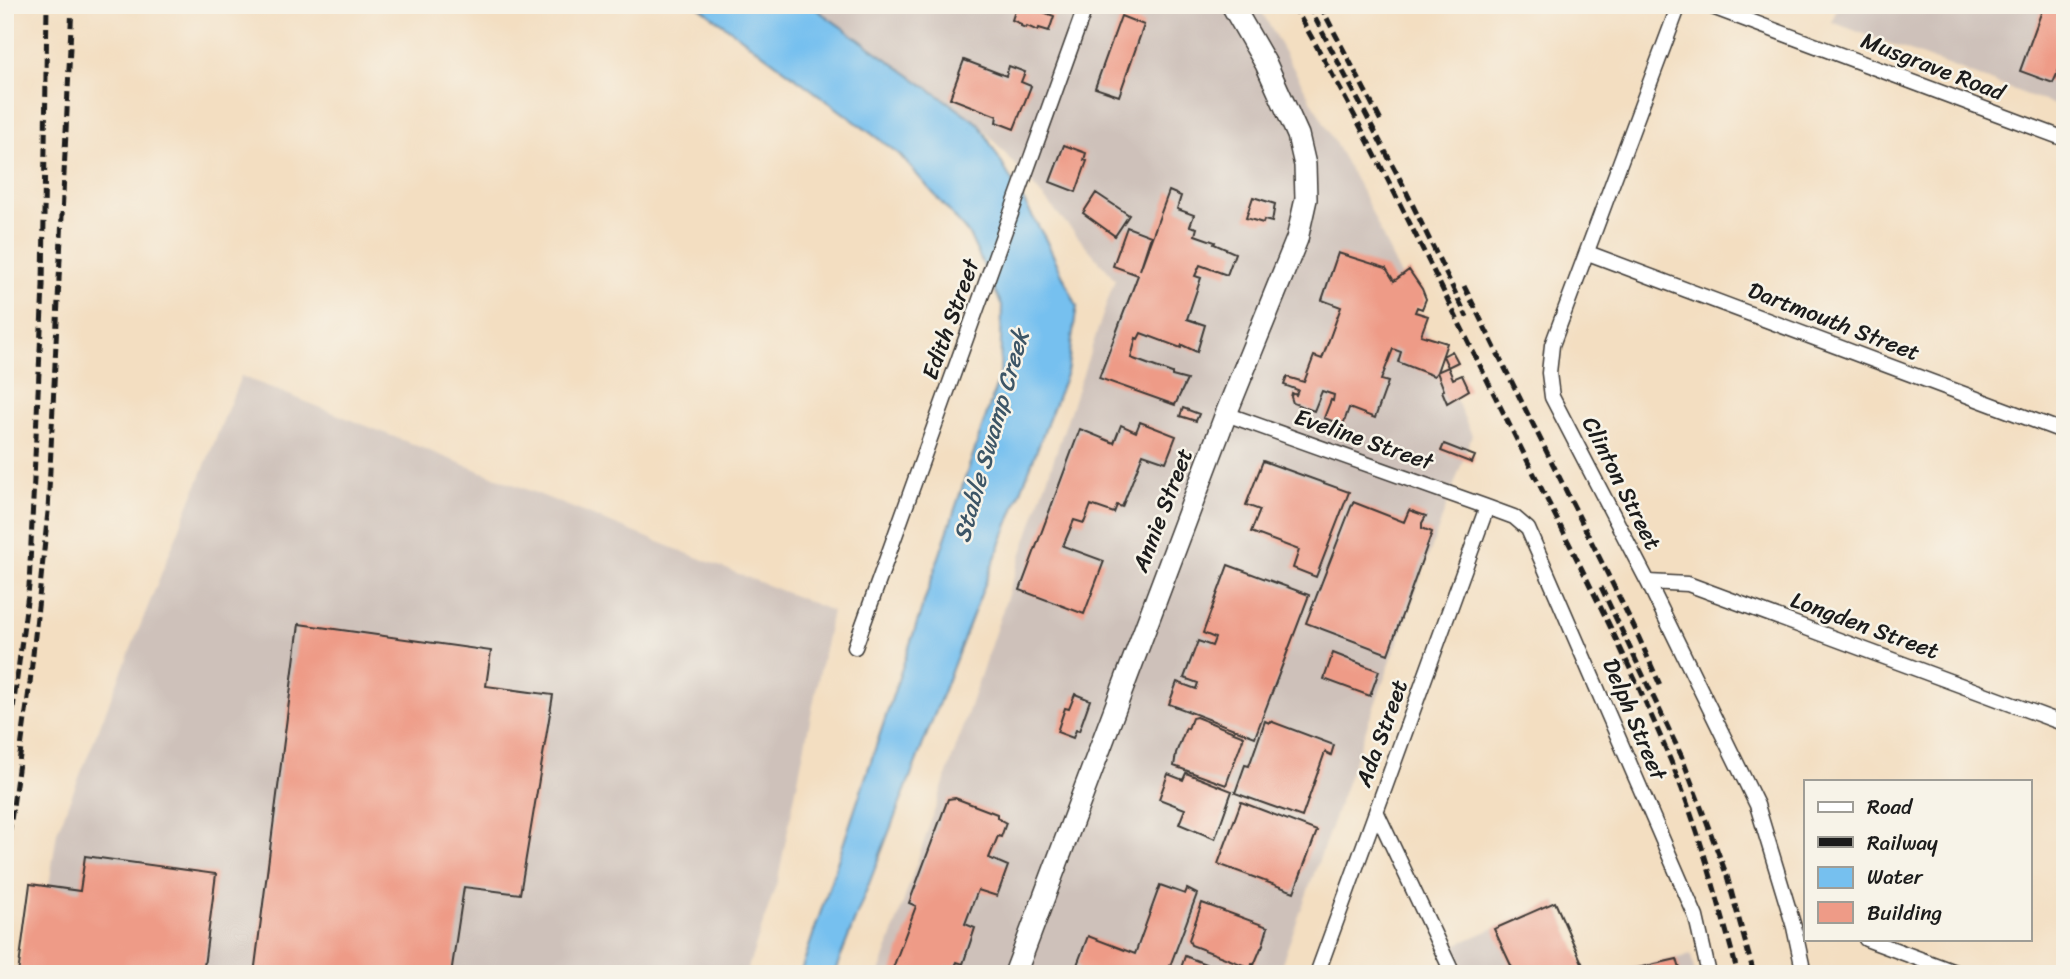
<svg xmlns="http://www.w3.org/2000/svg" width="2070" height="979" viewBox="0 0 2070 979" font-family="Sriracha,sans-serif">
  <rect width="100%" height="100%" fill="#f7f3e8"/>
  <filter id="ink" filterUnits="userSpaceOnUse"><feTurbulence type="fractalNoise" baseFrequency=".0143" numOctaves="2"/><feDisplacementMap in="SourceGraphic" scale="14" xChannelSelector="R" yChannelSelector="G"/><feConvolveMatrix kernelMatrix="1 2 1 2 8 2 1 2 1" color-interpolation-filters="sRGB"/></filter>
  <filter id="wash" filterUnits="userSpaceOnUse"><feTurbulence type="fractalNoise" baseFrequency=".00686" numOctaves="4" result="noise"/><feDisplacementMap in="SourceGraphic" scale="28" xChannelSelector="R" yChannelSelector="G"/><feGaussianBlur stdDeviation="1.57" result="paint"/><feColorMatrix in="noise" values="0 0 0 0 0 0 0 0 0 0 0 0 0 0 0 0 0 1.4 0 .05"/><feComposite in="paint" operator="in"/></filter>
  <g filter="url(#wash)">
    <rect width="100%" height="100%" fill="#f3dec1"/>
    <!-- industrial -->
    <path fill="#cec1ba" d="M810 5H1258L1363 193 1472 435 1278 974H879L1115 279 979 124Z
      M1838 5H2065V109L1832 22Z
      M241 376 832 611 778 879 746 974H36L57 832Z
      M1556 901 1586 974H1467L1453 946Z
      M1691 955 1695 974H1603Z"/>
    <!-- water -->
    <path fill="#76c0ef" stroke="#496e86" stroke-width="2" d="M697 5H810L979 124 1045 238 1077 306 1067 372 834 974H800L1000 374 1002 306 969 234 899 154Z"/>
    <g id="blocks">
      <!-- building -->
      <path fill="#ee9b87" d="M1017 5H1025L1054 16 1049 31 1039 28 1038 31 1027 26 1026 28 1021 26V24L1012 20Z
        M2044 5H2065V89L2060 87 2062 81 2058 79 2063 66 2061 65 2053 83 2020 71Z
        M1121 16 1144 25 1119 96 1095 88Z
        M964 60 1006 76 1009 66 1025 72 1021 82 1031 86 1014 129 996 122 997 116 950 98Z
        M1064 145 1086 153 1084 160 1087 161 1076 192 1050 182Z
        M1169 191 1181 196 1177 209 1194 215 1190 226 1197 228 1195 235 1215 242 1214 244 1235 253 1227 275 1200 265 1195 276 1201 278 1187 319 1205 325 1197 352 1182 345 1181 348 1141 333 1138 339 1136 338 1131 358 1172 373V376L1187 380 1175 405 1099 378 1138 275 1113 266 1127 227 1151 236 1140 270Z
        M1096 193 1129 215 1115 236 1083 213Z
        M1253 197 1275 204 1272 222 1264 220 1263 223 1246 218Z
        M1338 253 1386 268 1394 281 1409 270 1422 289 1426 299 1422 309 1417 307 1415 312 1428 316 1421 335 1447 343 1437 372 1448 367 1453 379 1462 375 1469 390 1447 403 1442 391 1444 390 1437 372 1434 376 1398 362 1401 352 1393 349 1381 380 1388 382 1375 418 1349 408 1343 425 1324 418 1331 400 1333 401 1334 395 1322 391 1314 411 1293 403 1291 397 1292 393 1296 395 1298 390 1284 385 1287 377 1304 382 1314 356 1322 359 1341 307 1322 300Z
        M1452 351 1458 362 1448 367 1443 356Z
        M1183 408 1199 414 1196 421 1180 416Z
        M1140 422 1176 436 1166 462 1143 454 1122 507 1117 505 1114 513 1091 505 1084 523 1074 520 1063 546 1104 561 1084 614 1020 590 1080 429 1114 443 1121 425 1136 432Z
        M1444 444 1475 456 1472 463 1441 451Z
        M1263 461 1349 492 1316 577 1293 568 1299 550 1251 532 1260 510 1246 505Z
        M1353 502 1404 522 1409 510 1426 516 1422 523V528L1432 532 1388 654 1306 623Z
        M1228 565 1309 595 1255 737 1169 704 1177 682 1196 689 1198 683 1184 678 1198 641 1212 646 1215 638 1203 633Z
        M299 624 491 651 486 686 553 695 520 894 464 887 451 974H254Z
        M1333 653 1379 671 1370 696 1324 679Z
        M1075 694 1090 700 1079 731 1076 730 1073 738 1057 732 1065 708 1069 709Z
        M1196 717 1244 736 1226 785 1174 766 1176 753 1186 728 1188 729 1192 718Z
        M1265 721 1269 723 1270 721 1334 745 1331 755 1325 752 1302 817 1235 793 1245 765 1249 766Z
        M1186 773 1232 791 1215 839 1179 824 1185 809 1159 799 1168 774 1183 780Z
        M955 798 997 814V818L1006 823 1001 837 998 836 989 858 1008 866 997 896 978 890 965 924 975 928 963 964 957 962 954 968 947 966 944 974H892L893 968 916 906 909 903 948 799Z
        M1241 802 1317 831 1294 892 1218 864Z
        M85 856 216 874 203 974H18L30 884 80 891Z
        M1160 885 1185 894 1187 889 1197 894 1167 974H1082L1083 971 1078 970 1080 967 1077 965 1088 936 1135 954Z
        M1555 902 1583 965 1585 974H1515L1494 929Z
        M1202 903 1268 927 1262 948H1261L1254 965 1252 964 1251 968 1191 945 1189 940Z
        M1185 956 1231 974H1179Z
        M1677 959 1680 969 1675 974H1611Z"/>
    </g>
  </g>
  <g filter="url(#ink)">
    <use href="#blocks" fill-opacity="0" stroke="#3c3935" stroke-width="2"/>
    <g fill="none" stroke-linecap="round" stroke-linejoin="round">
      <defs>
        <path id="street" d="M1679 5 1552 345 1549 373 1552 397 1648 582 1757 805 1794 927 1804 974
          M1707 5 2065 139
          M1588 253 2065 432
          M1226 414 1487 507 1514 517 1528 529 1696 917 1709 974
          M1648 582 1688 584 2065 724
          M855 647 1086 5
          M1377 813 1453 974
          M1866 939 1960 974
          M1317 974 1487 507"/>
        <path id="secondary" d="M1015 974 1226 414 1297 239 1306 199 1305 165 1298 135 1266 64 1232 5"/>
      </defs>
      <!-- street casing -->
      <use href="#street" stroke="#3c3935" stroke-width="17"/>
      <!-- secondary casing -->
      <use href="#secondary" stroke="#3c3935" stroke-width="24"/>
      <!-- street -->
      <use href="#street" stroke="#fff" stroke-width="14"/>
      <!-- secondary -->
      <use href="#secondary" stroke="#fff" stroke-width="21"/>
      <!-- rail -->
      <path stroke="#1c1c1c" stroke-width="5" stroke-dasharray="10 5" stroke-linecap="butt" d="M1293 5C1369 135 1433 271 1500 406 1558 523 1620 639 1670 759 1699 828 1718 901 1738 974
        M1308 5 1403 185 1467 317
        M1320 5 1382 123
        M1464 286 1635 629 1660 685
        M1601 587 1681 755 1727 876 1754 974
        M5 770 29 586 43 286 47 5
        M5 864 30 683 48 512 72 5"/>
    </g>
  </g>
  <g text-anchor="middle" stroke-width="5" stroke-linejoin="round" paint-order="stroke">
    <!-- street labels -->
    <g font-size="23" fill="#1c1c1c" stroke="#f7f3e8">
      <text transform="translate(1933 66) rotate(21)" y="8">Musgrave Road</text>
      <text transform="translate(950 319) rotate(-70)" y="8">Edith Street</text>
      <text transform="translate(1834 321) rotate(21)" y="8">Dartmouth Street</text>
      <text transform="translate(1364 439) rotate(19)" y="8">Eveline Street</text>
      <text transform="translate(1622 483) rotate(63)" y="8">Clinton Street</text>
      <text transform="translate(1162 510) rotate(-69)" y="8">Annie Street</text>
      <text transform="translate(1865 625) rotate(20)" y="8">Longden Street</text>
      <text transform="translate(1635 719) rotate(67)" y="8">Delph Street</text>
      <text transform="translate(1381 733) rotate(-70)" y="8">Ada Street</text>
    </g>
    <!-- water labels -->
    <g font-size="24" font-style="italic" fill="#3c5566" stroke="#f7f3e8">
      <text transform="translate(991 436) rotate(-74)" y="8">Stable Swamp Creek</text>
    </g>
  </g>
  <!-- margin -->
  <rect width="2070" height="979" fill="none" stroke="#f7f3e8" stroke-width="28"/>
  <!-- legend -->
  <rect x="1804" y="780" width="228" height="161" fill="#f7f3e8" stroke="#9f9d96" stroke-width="2"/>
  <rect x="1818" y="802" width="35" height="10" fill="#ffffff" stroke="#9f9d96" stroke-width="2"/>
  <text x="1867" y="814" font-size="21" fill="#1c1c1c">Road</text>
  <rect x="1818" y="837" width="35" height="10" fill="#1c1c1c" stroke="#9f9d96" stroke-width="2"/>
  <text x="1867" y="850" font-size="21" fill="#1c1c1c">Railway</text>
  <rect x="1818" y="867" width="35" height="21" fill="#76c0ef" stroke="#9f9d96" stroke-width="2"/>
  <text x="1867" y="884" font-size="21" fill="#1c1c1c">Water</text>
  <rect x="1818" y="902" width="35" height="21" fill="#ee9b87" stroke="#9f9d96" stroke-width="2"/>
  <text x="1867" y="920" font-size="21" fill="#1c1c1c">Building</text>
</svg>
